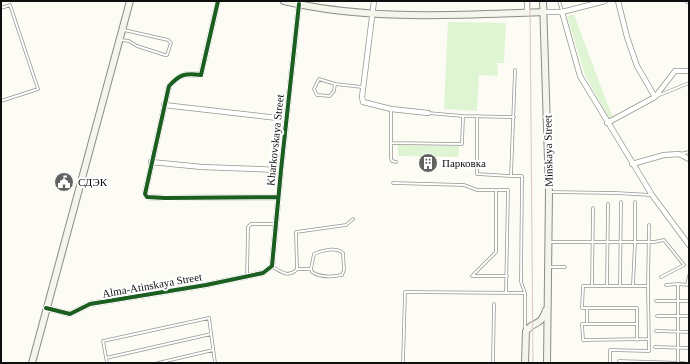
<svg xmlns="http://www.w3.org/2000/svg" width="690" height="364" viewBox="0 0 690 364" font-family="Georgia,serif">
  <rect width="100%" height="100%" fill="#fcfcf5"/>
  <!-- green -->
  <path fill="#dff4d3" d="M574 14 599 82 613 117 609 119 585 75 567 16Z
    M448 22 506 23 504 63H497L498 76 479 75 477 111 444 109Z
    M398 145 459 146 458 157 398 156Z"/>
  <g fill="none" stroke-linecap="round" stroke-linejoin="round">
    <defs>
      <path id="lane" d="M559 1 562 11
        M1 8 10 5 38 89 1 101
        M121 40 129 41 137 46 165 55H167L171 43 168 40 124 30
        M515 70 511 176H522L521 282 525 293V330
        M335 84 334 91 330 96 317 95 314 89 319 79 335 84 362 87
        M657 96 689 83
        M391 110V158L392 161 396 162
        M463 116 514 117
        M477 116V174L511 176
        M391 143 462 144 463 116 428 113
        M680 154 689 152
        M393 183 464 185 477 190H508L506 293
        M496 190V252L472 276H507
        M550 192 616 193 651 195
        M550 242H654L664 240 684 265 661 277
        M273 267C281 272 289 278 297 269L296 232 346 225 353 219
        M549 267H565
        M297 269H311L314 254C322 250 336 247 343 253L344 270 342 275C332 277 321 278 312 272L311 269
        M247 276 248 227 251 224H275
        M633 285 635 242V202
        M666 285 678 284
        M687 285 689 276
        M592 286 593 208
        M607 286 608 204
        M620 286 621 202
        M648 286H583L582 308H587V324H582L583 340 649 339
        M656 301H689
        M588 308H637V340
        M657 316H689
        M587 324H637
        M656 331 689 332
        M655 347 689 348
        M106 358 211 334
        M619 361 684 363
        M107 363 103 341 209 318 215 363
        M158 363 213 350
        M403 363 405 292 525 293
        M493 363 494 304
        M610 363V350L649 351 648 286 649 225
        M678 363V284L689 285"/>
      <path id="street" d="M218 1 201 75C185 73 180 74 169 86L145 194 147 197 165 198 278 197
        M374 1 362 97 363 102 391 109 428 113
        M527 1V13
        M618 1 627 37 637 66 655 97
        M688 1H689
        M544 12H562L605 1
        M562 12 580 76 652 195 689 245
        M164 105 286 119
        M607 123 655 97 675 71H689
        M151 162 202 167 281 170
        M632 164 664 155 679 154 689 159
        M46 308 70 314 90 304 206 285 263 273 272 266 281 170 299 4"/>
      <path id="secondary" d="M284 1C369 21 457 15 544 12
        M543 1 549 192 547 363
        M32 363 130 1
        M525 363 526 331C534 320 540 328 546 310"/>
    </defs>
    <!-- lane casing -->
    <use href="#lane" stroke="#969693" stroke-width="3.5"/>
    <!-- street casing -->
    <use href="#street" stroke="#969693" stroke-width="6"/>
    <!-- secondary casing -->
    <use href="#secondary" stroke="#8c8c89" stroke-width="8"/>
    <!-- lane -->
    <use href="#lane" stroke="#fffffe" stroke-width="2"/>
    <!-- street -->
    <use href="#street" stroke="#fffffe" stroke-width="4.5"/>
    <!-- secondary -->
    <use href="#secondary" stroke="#f4f5eb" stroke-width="6"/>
    <!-- tram -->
    <path stroke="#dac7c3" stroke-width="1" d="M530 1 533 363"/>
    <defs>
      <path id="cycleway" d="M218 1 201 75C185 73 180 74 169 86L145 194 147 197 165 198 278 197
        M46 308 70 314 90 304 206 285 263 273 272 266 281 170 299 4"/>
    </defs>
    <!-- cycleway casing -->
    <use href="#cycleway" stroke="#fff" stroke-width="6"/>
    <!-- cycleway -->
    <use href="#cycleway" stroke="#1b5e20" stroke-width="4"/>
  </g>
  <!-- icons -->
  <defs>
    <symbol id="building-disc" viewBox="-11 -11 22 22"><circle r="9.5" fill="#626260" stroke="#fff"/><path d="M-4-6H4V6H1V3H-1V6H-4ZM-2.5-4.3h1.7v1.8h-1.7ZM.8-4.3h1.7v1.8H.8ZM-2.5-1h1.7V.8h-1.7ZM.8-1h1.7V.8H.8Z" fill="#fff"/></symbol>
    <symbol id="civic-disc" viewBox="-11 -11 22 22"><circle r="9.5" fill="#626260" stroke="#fff"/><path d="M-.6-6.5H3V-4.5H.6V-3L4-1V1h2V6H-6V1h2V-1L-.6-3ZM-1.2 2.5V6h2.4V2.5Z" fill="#fff"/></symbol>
  </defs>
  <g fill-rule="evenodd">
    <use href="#building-disc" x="417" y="152" width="22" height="22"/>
    <use href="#civic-disc" x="53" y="171" width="22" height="22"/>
  </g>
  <g text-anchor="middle" stroke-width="4" stroke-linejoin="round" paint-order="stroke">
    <!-- street labels -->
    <g font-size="11" fill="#0f0f0f" stroke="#fff">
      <text transform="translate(275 140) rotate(-84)" y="4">Kharkovskaya Street</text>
      <text transform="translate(548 151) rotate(-91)" y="4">Minskaya Street</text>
      <text transform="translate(152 285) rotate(-10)" y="4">Alma-Atinskaya Street</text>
    </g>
    <!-- poi labels -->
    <g font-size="11" fill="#0f0f0f" stroke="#fff" text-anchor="start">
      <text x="442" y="167">Парковка</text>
      <text x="78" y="186">СДЭК</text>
    </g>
  </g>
  <!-- border -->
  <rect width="690" height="364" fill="none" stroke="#0f0f0f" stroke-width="4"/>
</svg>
